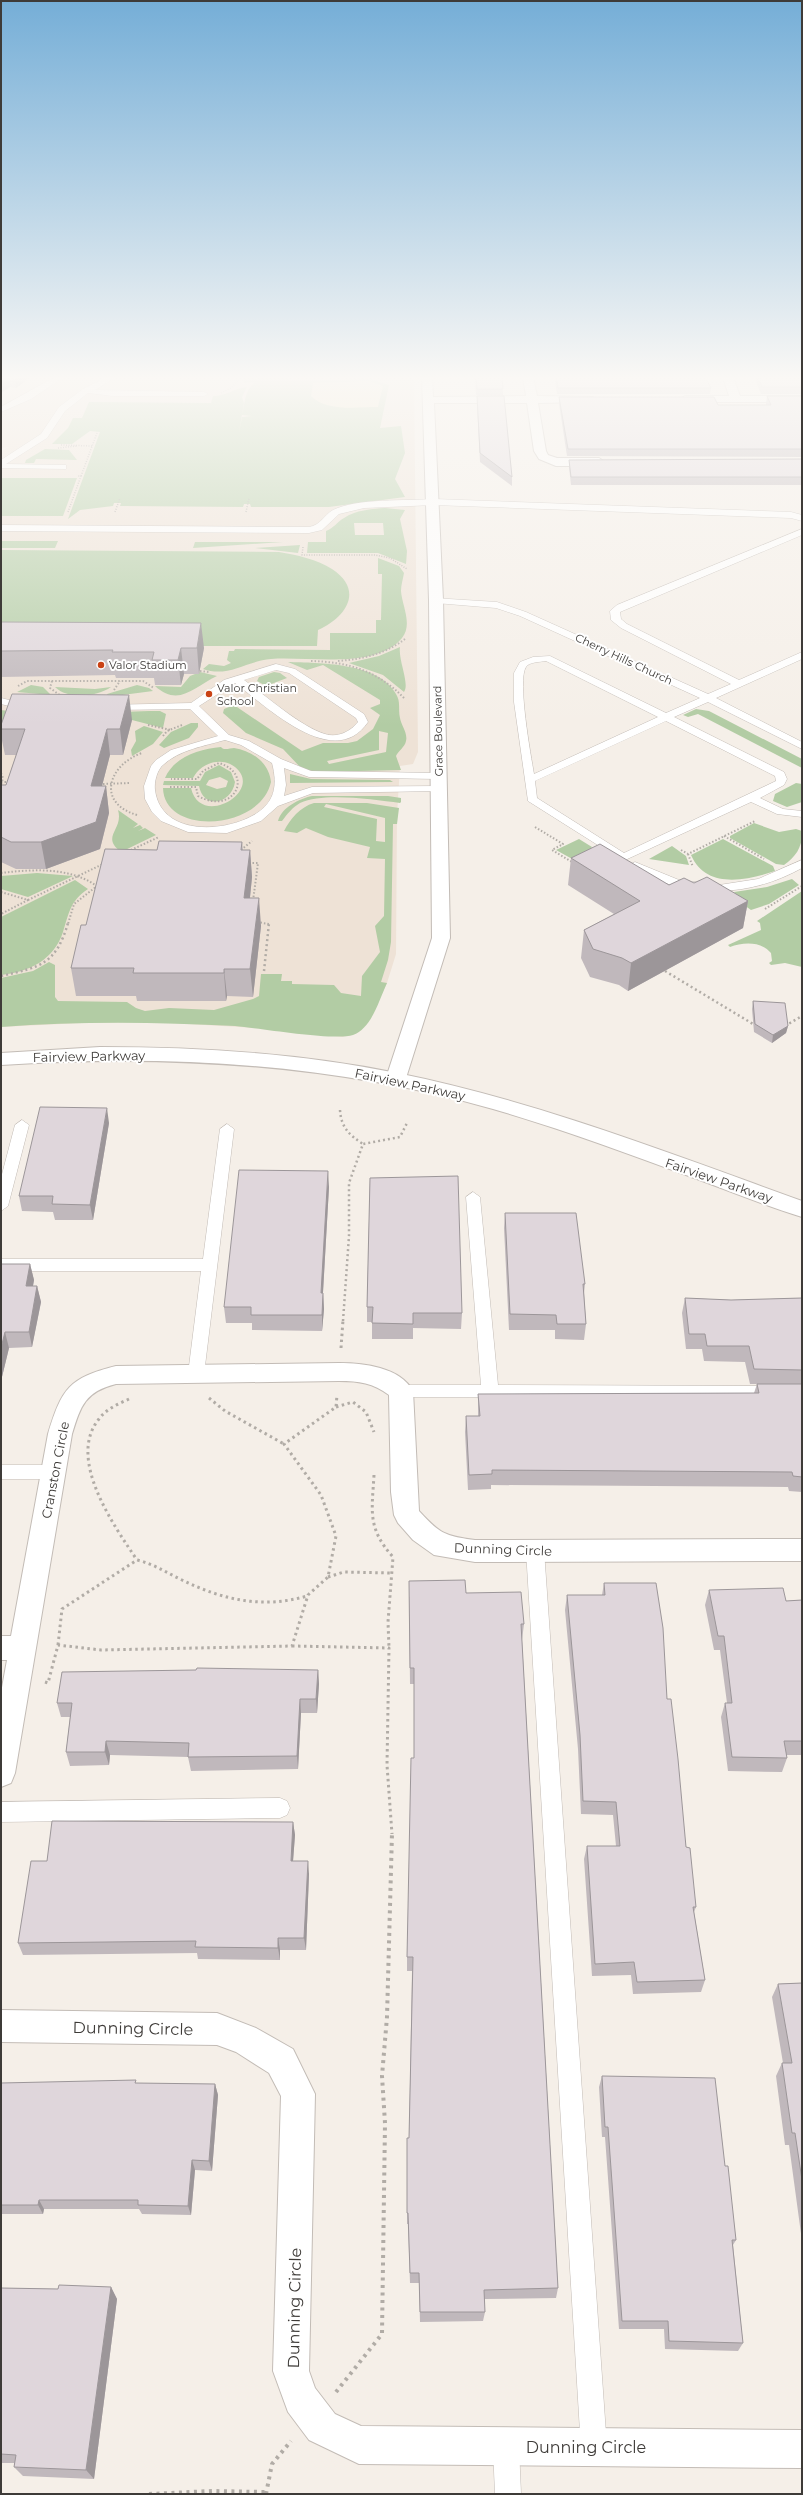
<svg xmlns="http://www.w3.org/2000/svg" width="803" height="2495" viewBox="0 0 803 2495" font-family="Montserrat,sans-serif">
  <rect width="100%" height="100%" fill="#f5efe8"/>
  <!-- built -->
  <path fill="#eee2d6" d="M1 377H414L418 752 413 764 400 766 397 815 396 954 387 983 370 1019 358 1032 343 1037 258 1028 153 1022 82 1023 1 1027V451L8 447 1 449Z"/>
  <!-- green -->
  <path fill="#b2cca4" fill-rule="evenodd" d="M246 378H287L289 381 371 379 389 385 380 428 401 426 405 453 395 479 405 497 329 507H251L250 504H244L243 507 120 506 121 503H114L113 506 80 510 68 519 100 432 90 431 72 444H52L68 428 73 418H82L89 402 211 403 213 396C226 396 235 388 247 387L242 397 244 403 239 432 242 417 252 416 242 415C245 403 244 391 255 382L243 383Z
    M45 449 69 450 77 460 36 459 34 463H25L26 460Z
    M1 478H77L63 516H1Z
    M385 508 405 510 400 519 407 551 406 564 378 553H307L308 542H326V531C334 528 337 522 344 518 356 510 371 509 385 508ZM354 523H383L384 535H355Z
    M1 541H58L55 548H1Z
    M195 542H283L193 548Z
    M300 545 298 553 255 548Z
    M1 550 279 552C297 555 316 559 332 569 364 590 347 617 318 630L317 646H1Z
    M378 558 399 566 404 573C403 579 401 585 401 591 402 606 413 624 402 638 376 670 307 656 271 659 246 661 228 678 203 669L209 664 224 666 231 663 227 660 229 651H234L235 649 330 650V633H376V620H381L382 574H378Z
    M400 647C398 660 410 684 404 692L383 675 349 663 379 656Z
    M288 662C318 663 379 662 396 694 401 702 398 709 400 718 401 725 408 733 406 741 405 747 398 751 396 756L401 770 316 772 301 768 283 749 246 733 223 713 224 709 234 705 302 751 323 743H348L357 741 373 729 380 715 370 708 380 704V700L323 665 307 670ZM379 731 388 733 386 752 329 764 327 761 379 750Z
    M200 672 217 676C195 686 179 708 155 686L181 687 190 676Z
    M274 672 280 673 287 678 266 686 257 681 259 677Z
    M31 685 43 687 51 695 17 692Z
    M137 685 149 688 153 691 107 697V694Z
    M55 687 95 689 111 687C97 697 68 700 55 687Z
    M696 709 709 711 802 759V768L698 714 688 717 683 715Z
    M1 710 36 715 149 711H160L166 714 163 728 128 719 1 737Z
    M191 723H198V727L189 738 164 748 159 745 171 732Z
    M144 726 163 732 153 744 132 756 131 750 136 741 135 731Z
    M221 747C224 751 230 748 234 748 253 751 269 763 271 782 260 831 164 836 163 788H191C200 829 265 791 235 767 221 756 201 763 193 778H165C174 757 199 749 221 747Z
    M219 765 231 772 235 782C232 803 204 811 199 786L163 785 164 781H200L205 772ZM220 777 228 781 226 787 217 789 206 785 209 780Z
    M290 774 311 779 390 780 393 782 290 783Z
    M796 783 802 784V802L787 807 773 801 775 794Z
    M312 796H388L401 798V802L400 803C373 800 325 792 300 803 293 807 287 814 282 821H278C282 807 299 799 312 796Z
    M314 803H367L399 808 397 824H393L391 942 388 960 381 982 387 983C379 1000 372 1028 353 1035 334 1041 259 1028 235 1026 157 1022 79 1021 1 1027V978L33 971 49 962 55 965V997L58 1001 127 1002 136 1008 145 1011 169 1008 214 1010 253 999 259 996 261 974H282L281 981H292V984L334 985 341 993 361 996 362 976 380 952 375 926 384 916 385 859 367 858 370 847 328 837 306 828 297 833 284 831C290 819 300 807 314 803ZM326 804 385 818V842L376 841 377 819 324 807Z
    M118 810 138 824 133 828 140 825 143 828 138 831 145 828 156 835 121 852C100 836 124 830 118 810Z
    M754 823 779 832 796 829 802 831C803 846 796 857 784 865L776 864 730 838V836Z
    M579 839 592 847 587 854 574 860 556 850Z
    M723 839 773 866 775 871C745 881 706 889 691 855Z
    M672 846 686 856 689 865 649 859Z
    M37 873 73 876 28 897 1 889V876Z
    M792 879 799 885 769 904 751 910 741 903 734 892 767 887Z
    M75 880 88 889C70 901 69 913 63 932 54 960 29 972 1 975V917Z
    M802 891V967L785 963 771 965 769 963 772 961 771 953C761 941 743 942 730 947L728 945 761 930 760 923 757 921Z"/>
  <!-- sand -->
  <path fill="#f0e6c1" d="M369 381 383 386 378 407C358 407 326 412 311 396L313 383Z"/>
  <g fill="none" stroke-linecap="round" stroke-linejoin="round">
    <defs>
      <path id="lane" d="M55 377H64L31 399 1 412V407Z
        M107 377H116L95 390 204 392 208 394 204 396H113L88 393 65 411 47 438 6 464 63 465H66V469L1 468V460L41 434 59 407 83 389Z
        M434 499 791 512 802 515V521L791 518 434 505 364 508 339 514 322 530 309 533 1 531V525L309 527C321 525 324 515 333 510 357 498 407 501 434 499Z
        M802 529V535L620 612 621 619 627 624 739 680 802 652V659L716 698 802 742V749L708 702 674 717 784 772 787 779 784 785 760 798 783 809 802 811V817L777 814 751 802 623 861 528 801 514 702V673L520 662 533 657 550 656 666 713 700 698 520 616 496 608 436 603 431 600 433 598 497 602 526 612 708 694 731 684 621 628 611 620 610 611 617 605ZM546 661 658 717 534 774C531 756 517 680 526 667 529 662 540 662 546 661ZM666 721 775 776 776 781 624 853 537 798 535 781Z
        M276 664 295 669 364 714 368 722C334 772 267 707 235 683L199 706 229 735 249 741 281 759 311 771 439 773 444 776 439 779 309 777 284 768 286 785 284 796 312 787 439 786 444 789 443 791 313 793 278 806 261 821 227 833 188 832 161 821 152 812 145 799 144 786 151 766 156 760 171 750 218 736 190 709 111 710 107 709V705L191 703 224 680ZM276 670 289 673 356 718 358 722C350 732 337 738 325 734 301 727 265 695 244 680ZM225 740 241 745 272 763C278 786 275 804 252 816 221 833 161 835 155 790 154 782 157 770 163 765 179 750 204 746 225 740Z
        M1 698 33 706 34 708 29 711 1 704Z
        M802 860V868C757 893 708 898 659 881 650 878 635 873 629 865L635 862 679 880 719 885 758 879Z
        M22 1120 29 1125 8 1206 1 1211V1178L15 1125Z
        M227 1124 234 1129 204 1374 202 1378 196 1380 190 1378 188 1374 201 1271H1V1259H203L220 1129Z
        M473 1192 480 1197 498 1385 802 1386V1398L401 1397 395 1395 393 1391 395 1387 401 1385H481L466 1197Z
        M1 1465H53L59 1467 61 1472 59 1477 53 1479H1Z
        M535 1543 541 1545 544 1550 607 2448 603 2457 594 2461 585 2457 581 2448 526 1550 529 1545Z
        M280 1798 287 1801 290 1808 287 1815 280 1818 1 1822V1802Z
        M506 2434 515 2438 519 2447 521 2494H495L493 2447 497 2438Z"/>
      <path id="street" d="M422 377H432L433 397 526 396 523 377H533L537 396 593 397V401L589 402 538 403 546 451 548 455 557 458H599L605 462 599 466H556L539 459 534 451 527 403H434L443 600 450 938 406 1078 403 1083 396 1084 389 1083 386 1078 432 938 429 600Z
        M723 377H733L740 396H802V402H685L680 399 685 396H729Z
        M339 1363C363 1363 400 1367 413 1391L419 1511C440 1534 445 1536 475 1540L802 1539V1561L475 1562 434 1555 413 1540 398 1523 394 1515 391 1492 389 1395C373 1383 359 1381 339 1381L116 1384C85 1392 81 1405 72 1434L15 1773 11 1783 1 1787V1693L7 1660H1V1636H11L48 1434C62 1388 69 1378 116 1366Z
        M1 2010 217 2013 256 2028 293 2049 315 2094 309 2371 315 2388 335 2414 361 2426 802 2430V2468L359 2464 309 2440 288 2412 273 2371 281 2096 269 2073 236 2052 217 2045 1 2042Z"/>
      <path id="secondary" d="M100 1047C200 1047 299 1053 397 1073 536 1101 669 1153 802 1201V1217C766 1206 732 1192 697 1179 629 1154 562 1129 493 1109 332 1063 167 1054 1 1065V1053Z"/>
    </defs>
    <!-- lane casing -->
    <use href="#lane" stroke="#c3bcb6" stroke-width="1"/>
    <!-- street casing -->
    <use href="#street" stroke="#c3bcb6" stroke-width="2"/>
    <!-- secondary casing -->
    <use href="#secondary" stroke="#c3bcb6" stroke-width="2"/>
    <!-- path-far4 -->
    <path stroke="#b1aca6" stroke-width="1.5" stroke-dasharray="1 1.5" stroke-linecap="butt" d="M241 378 306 377
      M221 393 231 388 241 377
      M61 445 92 446
      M58 448 77 446
      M81 476 97 433
      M68 512 81 476H78
      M115 512 120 498
      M246 512 249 498
      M303 547 302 555H375L390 558 407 569"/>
    <!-- path-far3 -->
    <path stroke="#b1aca6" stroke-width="2" stroke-dasharray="1.5 2" stroke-linecap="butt" d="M311 661C349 662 378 671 405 699
      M338 661C363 659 385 654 405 639
      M200 671 209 672
      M52 681 50 688 61 696
      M18 686 27 681H143L154 688
      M114 690 120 681
      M148 725 171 730
      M163 736 167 731 182 725
      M1 773 3 778 1 785
      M1 782H10
      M103 784 129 783
      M170 787H196L198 796C234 816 255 774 219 763L203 771 197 779H171
      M137 815C96 803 108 765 142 753
      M535 827 563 844 552 850 572 862
      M724 836 764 859
      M131 850 159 837
      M241 850 252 841
      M681 850 688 854 755 821
      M688 854 693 867
      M249 863H258L253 901
      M1 873C34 869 69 867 97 886L74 904 68 924
      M1 892 28 900 1 914
      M28 900 103 864
      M765 909 802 886
      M257 922 269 924"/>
    <!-- path-far2 -->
    <path stroke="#b1aca6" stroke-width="2.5" stroke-dasharray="2 3" stroke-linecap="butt" d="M264 971 269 923
      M665 971 753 1024
      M1 976C41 967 56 964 68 923
      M785 1026 802 1016
      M340 1110C341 1127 349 1135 363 1144
      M343 1321 349 1236V1183L363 1144 400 1137 407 1123"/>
    <!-- path-far1 -->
    <path stroke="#b1aca6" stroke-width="3" stroke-dasharray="2.5 3.5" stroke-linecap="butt" d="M341 1348 343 1320
      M209 1398 225 1411 284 1444
      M129 1399C118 1404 106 1409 99 1419 66 1459 115 1527 137 1560
      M336 1407 353 1402 366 1412 374 1432
      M374 1475C372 1511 367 1528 393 1557L388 1622 389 1648
      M328 1577 344 1572 393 1573
      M58 1645 62 1609 137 1560C154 1564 167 1573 182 1580 223 1600 263 1609 307 1596
      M292 1646 389 1648 387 1765 392 1834
      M45 1682 48 1683 58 1645 101 1650 292 1646 308 1595 328 1577 336 1536 321 1495 284 1444 336 1407 337 1395"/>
    <!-- path -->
    <path stroke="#b1aca6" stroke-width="4" stroke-dasharray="3 4.5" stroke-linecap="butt" d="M336 2392 382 2334 385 2123 382 2076 387 2017 392 1833
      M149 2494 212 2491 266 2492
      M266 2494 272 2464 291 2441"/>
    <!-- lane -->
    <use href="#lane" fill="#fff" fill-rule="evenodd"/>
    <!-- street -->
    <use href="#street" fill="#fff" fill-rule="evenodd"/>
    <!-- secondary -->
    <use href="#secondary" fill="#fff" fill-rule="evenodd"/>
  </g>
  <!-- wall -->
  <path fill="#c0b8bc" d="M1 377H31L16 388 10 387Z
    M475 377H502L503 395H476Z
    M556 377 711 388 710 394H557L555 382Z
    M754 377H802V394H761Z
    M477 396 512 477V486L480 462 477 404Z
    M767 396H802V457L567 456 559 404V397L718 405H766V404Z
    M802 459V485H571L569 467V460Z
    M1 622 204 648 199 674H184L181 685H155L154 678H116L115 675 1 677Z
    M132 720 123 755H110L102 786H106L109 813 100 849 46 869H16L1 862V785H6L16 755H5L1 736V725Z
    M242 842 243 850H250L252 877 250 898 261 926 253 997 227 996 226 1001H137L136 996H76L71 968 86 925 157 850Z
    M571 858 669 885 694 883 748 901 743 928 628 991 619 985 590 977 581 958 584 930 614 914 568 885Z
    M753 1001 788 1026 786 1033 772 1043 754 1032 752 1009Z
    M109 1123 93 1220H55L53 1212 22 1211 19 1196Z
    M370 1178 462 1313 461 1329 413 1328V1339H372V1322H367V1307Z
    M329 1187 323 1293 324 1309 322 1331 252 1330V1323H226L224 1307Z
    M505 1213 585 1284 584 1293 586 1324 584 1340 555 1339V1330H509L504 1228Z
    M1 1264H30L34 1280 33 1286H37L41 1302 32 1347 9 1348 1 1381Z
    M685 1298 731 1300 802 1298V1492L789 1491 788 1487 491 1485V1489L468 1490 465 1432 466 1416H478V1394L754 1393 757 1384H750L745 1362 704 1361 702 1349H686L682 1313Z
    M604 1583 667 1699 686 1847 696 1907 694 1912 705 1980 701 1992 633 1994 631 1975 592 1976 584 1859 587 1846H616L613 1815 581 1814 578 1749 565 1610 567 1595H602Z
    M709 1590 786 1601 802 1600V1755H786L787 1758 782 1772 728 1771 721 1717 725 1703H727L720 1650H714L705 1605Z
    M466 1593 524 1624 522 1640 558 2288 556 2298 484 2299 485 2312 483 2321 420 2322 419 2283H410L408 2224H407V2149L409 2138 412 1971H407V1957L414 1758V1684H410L409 1597Z
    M318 1670 319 1684 317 1713H301L298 1769 191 1771 188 1757 110 1755 109 1765 70 1766 66 1752 70 1717H61L57 1703Z
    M293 1822 295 1835 293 1861 309 1874 306 1950H280V1960L198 1959 197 1953 23 1955 18 1943 47 1861Z
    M802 1983V2241L789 2145H785L776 2076 782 2063H783L772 1997 778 1984Z
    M602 2076 725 2166 736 2240 733 2245 743 2343 738 2351 665 2349 664 2329H619L605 2137H602L599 2087Z
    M1 2083 215 2084 218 2095 212 2171 195 2170 191 2215 142 2214 139 2209H44L43 2214H1Z
    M111 2287 117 2299 94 2479 23 2476 14 2467V2463H1V2288L58 2289Z"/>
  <!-- shaded-wall -->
  <path fill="#9c9699" d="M1 377H8L10 387 1 393Z
    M15 377H31L16 388Z
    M201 623 204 648 199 674 197 648Z
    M181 648 184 674 181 685 178 660Z
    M129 695 132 720 123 755 120 729Z
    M107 729 110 755 95 813 91 786Z
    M106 786 109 813 100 849 46 869 41 842Z
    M250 850 252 877 247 926 244 898Z
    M259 898 261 926 253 997 250 969Z
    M748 901 743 928 628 991 631 963Z
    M224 969 227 996 226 1001 224 973Z
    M788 1026 786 1033 772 1043 773 1035Z
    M107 1108 109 1123 93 1220 90 1205Z
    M328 1171 329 1187 322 1309 321 1293Z
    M30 1264 34 1280 30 1302 26 1286Z
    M37 1286 41 1302 32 1347 29 1332Z
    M323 1293 324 1309 322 1331V1315Z
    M5 1332 9 1348 1 1381V1348Z
    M318 1670 319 1684 317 1713 316 1699Z
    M300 1699 301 1713 298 1769 297 1756Z
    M106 1741 110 1755 109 1765 105 1752Z
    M293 1822 295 1835 292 1874 291 1861Z
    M308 1861 309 1874 306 1950 304 1938Z
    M278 1938 280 1950V1960L278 1948Z
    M215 2084 218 2095 212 2171 209 2161Z
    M192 2160 195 2170 191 2215 188 2206Z
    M39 2200 44 2209 43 2214 38 2205Z
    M111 2287 117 2299 94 2479 86 2470Z"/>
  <!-- building -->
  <path fill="#dfd6db" stroke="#9c9699" d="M476 377H502L503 389H477Z
    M556 377H705L711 388H558Z
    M758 377H802V387H762Z
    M477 396H504L512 477 480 453Z
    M767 396H802V449H568L559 397H714L718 405H771Z
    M802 459V477H571L569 460Z
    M1 622 201 623 197 648H181L178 660H152L154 652H112L113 650 1 651Z
    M12 694 129 695 120 729H107L91 786H106L96 822 41 842H11L1 837V785H6L25 729H1V725Z
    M159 841 242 842 241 850H250L244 898H259L250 969H224V973H133L134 968H71L81 925H86L105 849 157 850Z
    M600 844 669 885 684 878 694 883 707 877 748 901 631 963 622 958 593 949 584 930 640 901 571 858Z
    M753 1001 785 1003 788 1026 773 1035 755 1024Z
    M40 1107 107 1108 90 1205 52 1204 53 1196H19Z
    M239 1170 328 1171 321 1293H323L322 1315H251V1307H224Z
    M458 1176 462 1313H413V1324L372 1323 373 1307H367L370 1178Z
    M505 1213H576L585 1284H583L586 1324H557L556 1315 510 1314Z
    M1 1264H30L26 1286H37L29 1332H5L1 1348Z
    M685 1298 731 1300 802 1298V1370L754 1369 749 1346H707L705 1334H689Z
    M757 1384H802V1477L793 1476 792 1472 492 1470V1474L469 1475 466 1416H480L478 1394 759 1393Z
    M465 1580 466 1593 521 1592 524 1624H521L558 2288 484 2290 485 2312H420L419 2273H410L408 2213H407V2138H409L413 1957H407L411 1758H414V1668H410L409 1581Z
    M604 1583H656L663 1628 667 1699H671L678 1759 686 1847 690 1848 696 1907H693L705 1980 637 1982 634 1962 595 1964 587 1846H620L616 1802 583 1801 580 1735 567 1595H605Z
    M783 1588 786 1601 802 1600V1741H784L787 1758 732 1757 725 1703H732L724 1636H718L709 1590Z
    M197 1668 318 1670 316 1699H300L297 1756 188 1757 189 1743 106 1741 105 1752H66L72 1703H57L62 1672 196 1670Z
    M52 1821 293 1822 291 1861H308L304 1938H278V1948L195 1947 196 1941 18 1943 31 1861H47Z
    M802 1983V2180L795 2133H792L782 2063H792L778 1984Z
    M602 2076 715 2078 725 2166H728L736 2240H732L743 2343 669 2341 668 2321H622L608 2127H605Z
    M136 2080 135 2083 215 2084 209 2161 192 2160 188 2206 138 2205V2200H39L38 2205H1V2083Z
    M59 2285 111 2287 86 2470 14 2467 16 2455 1 2454V2288L58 2289Z"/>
  <!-- sky -->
  <linearGradient id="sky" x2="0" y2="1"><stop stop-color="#75aed7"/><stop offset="0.52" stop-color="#faf8f5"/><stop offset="1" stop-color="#faf8f5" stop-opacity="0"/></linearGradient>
  <rect width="803" height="726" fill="url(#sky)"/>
  <!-- markers -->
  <g fill="#ca4214" stroke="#fff" stroke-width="1.5">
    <circle cx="101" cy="665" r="4"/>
    <circle cx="209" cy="694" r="4"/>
  </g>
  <g text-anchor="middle" stroke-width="4" stroke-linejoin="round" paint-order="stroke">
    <!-- far-street labels -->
    <g font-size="11" fill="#3e3b38" stroke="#fff">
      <text transform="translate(624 659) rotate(25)" y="4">Cherry Hills Church</text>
      <text transform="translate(438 731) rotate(-91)" y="4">Grace Boulevard</text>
    </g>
    <!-- far-poi labels -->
    <g font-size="11" fill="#3e3b38" stroke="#fff" text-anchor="start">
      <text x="109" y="669">Valor Stadium</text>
      <text x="217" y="692">Valor Christian<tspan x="217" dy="13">School</tspan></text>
    </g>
    <!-- street labels -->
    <g font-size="13" fill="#3e3b38" stroke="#fff">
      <text transform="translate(89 1056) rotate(-1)" y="5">Fairview Parkway</text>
      <text transform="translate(410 1084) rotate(12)" y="5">Fairview Parkway</text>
      <text transform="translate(719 1180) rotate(19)" y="5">Fairview Parkway</text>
      <text transform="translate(55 1470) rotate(-79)" y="5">Cranston Circle</text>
      <text transform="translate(503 1549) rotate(2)" y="5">Dunning Circle</text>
    </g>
    <!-- near-street labels -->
    <g font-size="16" fill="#3e3b38" stroke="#fff">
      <text transform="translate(133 2028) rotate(1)" y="6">Dunning Circle</text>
      <text transform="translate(294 2308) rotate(-89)" y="6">Dunning Circle</text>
      <text x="586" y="2453">Dunning Circle</text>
    </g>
  </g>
  <!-- border -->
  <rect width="803" height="2495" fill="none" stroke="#3e3b38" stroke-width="4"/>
</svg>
